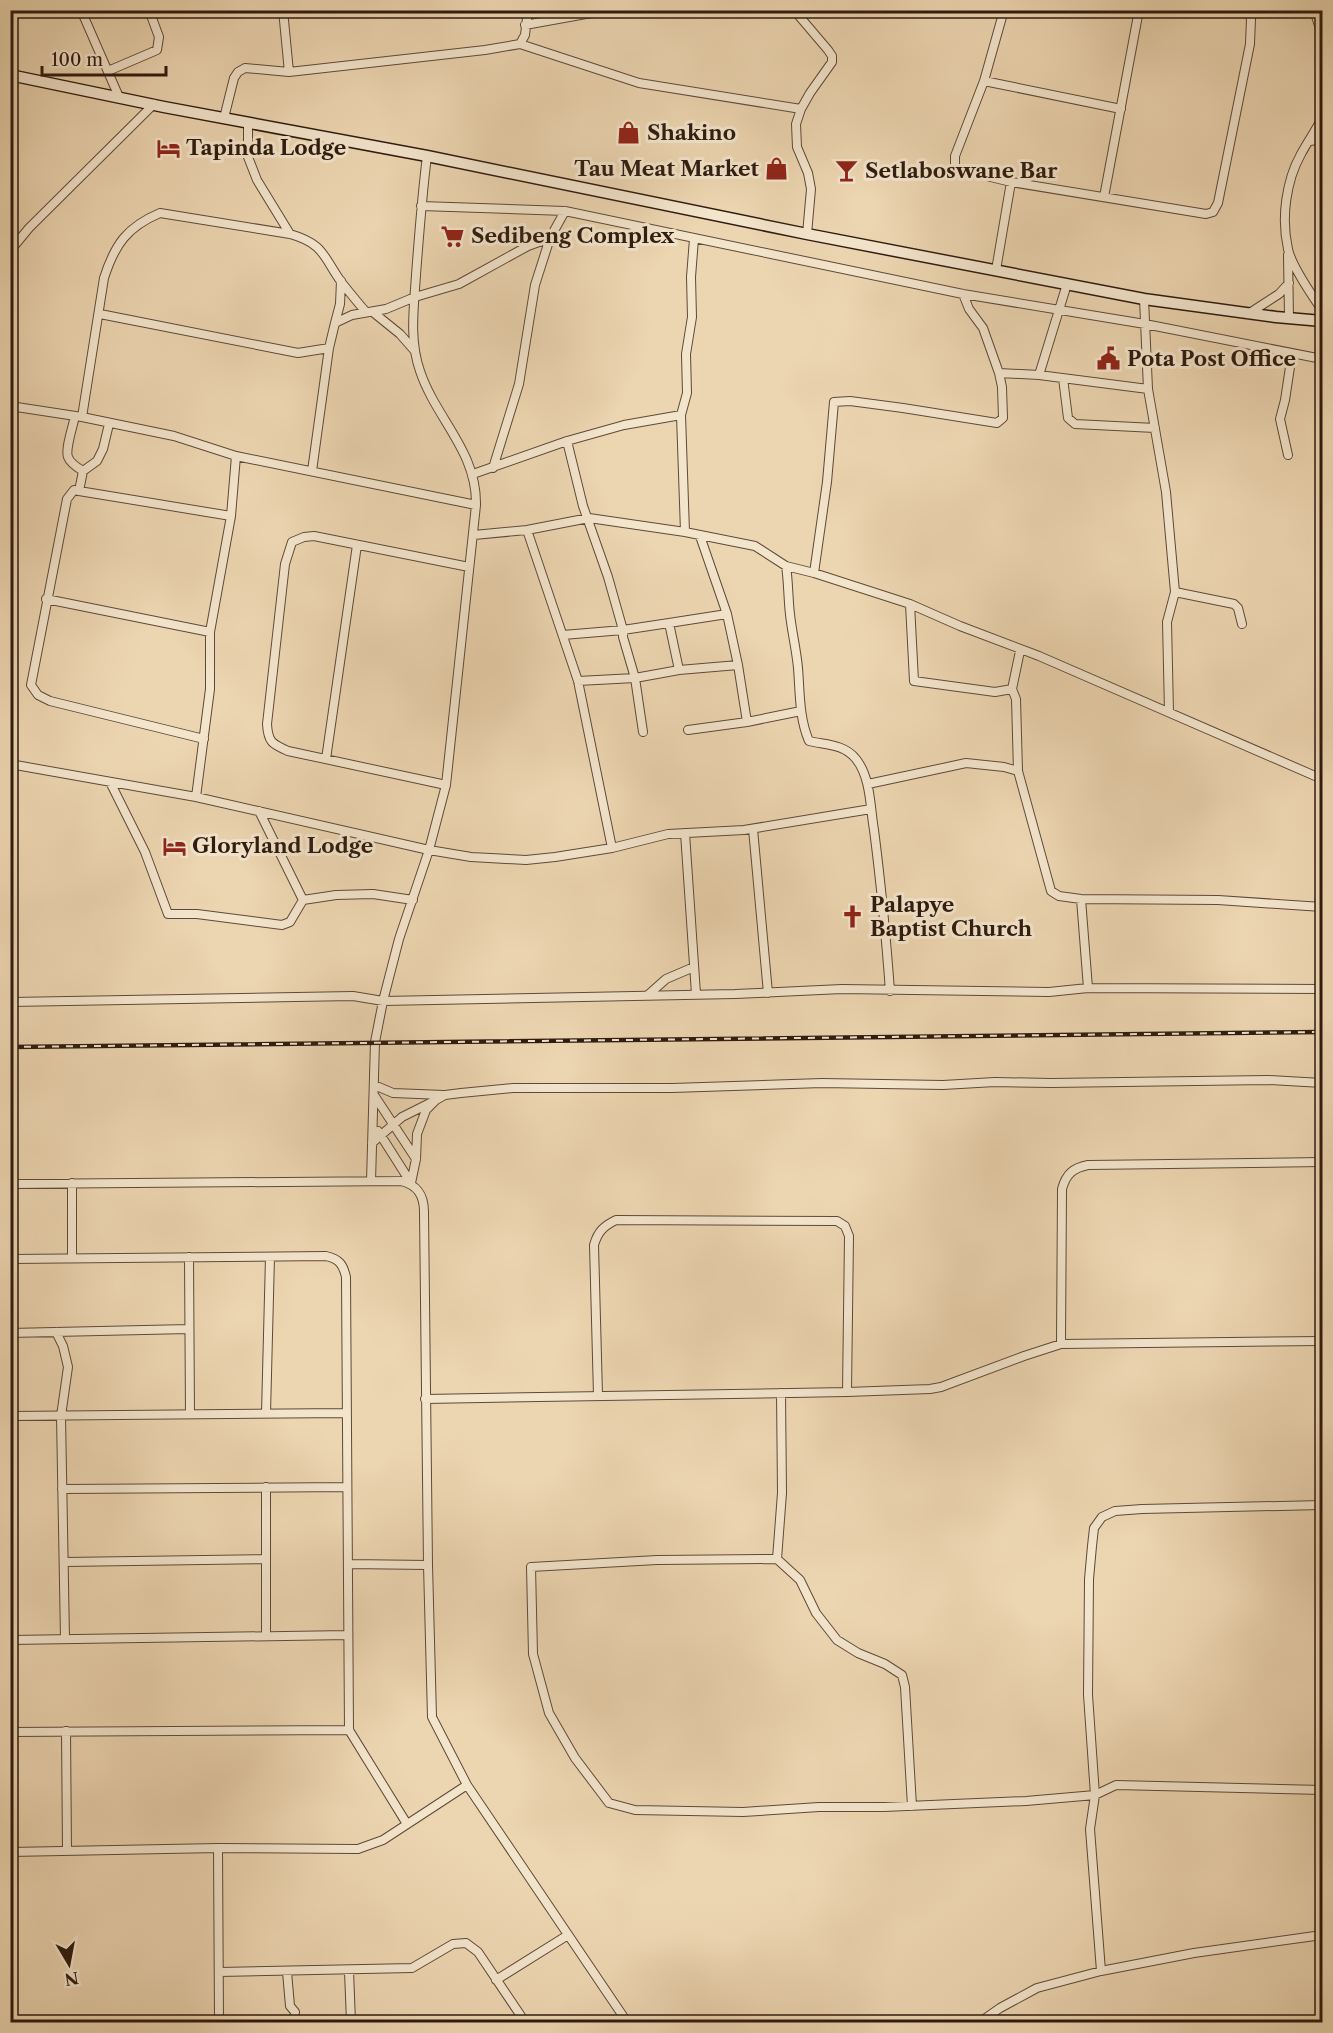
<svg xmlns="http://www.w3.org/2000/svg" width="1333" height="2033" viewBox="0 0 1333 2033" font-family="'Libre Caslon Text',serif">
  <rect width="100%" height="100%" fill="#ecd5b1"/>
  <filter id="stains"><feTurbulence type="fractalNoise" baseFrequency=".00333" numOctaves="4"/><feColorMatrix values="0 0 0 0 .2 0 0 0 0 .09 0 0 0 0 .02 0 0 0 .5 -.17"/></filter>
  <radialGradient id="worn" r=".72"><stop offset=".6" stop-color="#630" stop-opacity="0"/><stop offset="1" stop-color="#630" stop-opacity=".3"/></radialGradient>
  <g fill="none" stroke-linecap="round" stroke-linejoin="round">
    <defs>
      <path id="street" d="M81 10 119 97
        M283 10 289 72
        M794 10 828 50 832 56V62L810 93 801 109 796 124 797 147 808 173 811 189 807 234
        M1004 10 984 81 955 156V166L962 170 1011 182 1206 214 1213 212 1218 203 1250 44 1251 19 1247 10
        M1314 10 1322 35
        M525 25 608 10
        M520 44 525 35 528 10
        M108 71 157 50 159 37 149 10
        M984 81 1121 109
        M224 118 234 78 238 72 245 68 289 72 485 50 520 44 639 83 801 109
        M1322 118C1316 130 1308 141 1301 154 1286 181 1281 218 1288 249 1291 264 1313 297 1322 310
        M248 123V157L257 180 290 234
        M1310 141 1322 139
        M1104 197 1139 10
        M421 206 565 211 963 294 1145 324 1322 359
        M10 251 29 228 154 104
        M1288 255 1289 318
        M996 270 1011 182
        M963 294 969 309 983 328 999 373
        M1144 299 1148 389 1166 492 1175 592 1167 622 1169 712
        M374 313 400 334 414 350
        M100 314 298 353 329 348
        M1248 314 1279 294 1289 283
        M335 323 340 304 341 281
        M1039 375 1067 284
        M1063 378 1068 418 1075 424 1155 428
        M10 406 82 417 174 436 236 456 476 505
        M75 416C73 426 65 449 68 457 70 463 78 468 83 471
        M82 417 104 278C115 244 127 227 160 213L290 234C325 244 323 257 342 283 350 293 358 303 366 312
        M567 441 583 506 608 577 623 630V637L635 678 643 732
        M1288 455 1280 419 1285 400 1292 354
        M493 468 519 384 535 285 550 238 565 211
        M312 471 329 348 335 323 352 315 386 309 415 297 459 284 528 246 550 238
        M473 474 567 441 624 425 681 415
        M79 491 83 471 97 461 103 449 109 424
        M527 530 578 681 612 848
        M685 532 681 415 687 393 686 354 692 317 691 277 694 239
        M474 535 527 530 589 518 685 532 755 546 786 566 814 573 910 604 960 626 1039 656 1322 779
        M700 536 727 614 738 665
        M786 566C788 579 788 590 789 603 790 625 796 646 798 668 800 692 799 718 809 741 826 745 844 744 856 759 871 778 870 807 874 830 881 884 886 937 890 991
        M814 573 827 482 834 402 850 401 903 408 997 423 1003 418 1002 387 999 373 1039 375 1148 389
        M1175 592 1234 604 1238 608 1242 624
        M46 599 210 632
        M910 604 914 681 995 692 1012 689
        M669 623 727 614
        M563 635 623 630 669 623 679 670
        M1020 651 1012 689 1016 699 1018 771 1051 891 1059 896 1081 899 1218 900 1322 907
        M578 681 635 678 679 670 738 665 747 722 801 711
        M688 730 747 722
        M204 739 50 701 38 695 31 685 67 499 74 490 79 491 231 516
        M326 759 357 545
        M10 764 196 797 429 850 471 857 526 860 555 857 612 848 668 834 744 830 871 809
        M110 782 145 852 168 914H197L282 925 290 922 303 900 336 895 373 894 413 900
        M868 784 966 763 1004 767 1018 771
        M446 785 288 751C272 744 268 742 267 724L285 564 292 542 304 537 314 536 469 567
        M196 797 210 689V632L231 516 236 456
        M259 811 303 900
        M753 829 768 993
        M685 833 696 994
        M1081 899 1088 988
        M1320 989 1322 953
        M648 995 666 979 694 967
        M10 1002 353 996 383 1001 735 994 842 989 1049 992 1088 988 1322 989
        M374 1085 393 1093 444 1095
        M374 1095 416 1159
        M378 1131 411 1183
        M372 1143 402 1117 432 1102
        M371 1181 375 1042 383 1001 399 939 429 850 446 785 476 505C477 451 436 419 420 371 409 340 414 307 416 275 419 235 422 196 427 156
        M411 1183 416 1159 417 1134 426 1110 436 1100 445 1095 461 1093 513 1088H672L822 1083 943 1085 995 1082 1051 1083 1268 1080 1322 1083
        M10 1184 401 1181C418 1185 424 1196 424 1212L428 1565 432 1717 467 1785 627 2022
        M189 1257 190 1414
        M72 1258V1183
        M10 1259 326 1256C339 1259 343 1264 346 1277L349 1730
        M56 1332 63 1346 68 1367 61 1416 65 1639
        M10 1333 189 1329
        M1061 1344 1062 1189C1066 1174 1073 1168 1088 1165L1322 1162
        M781 1393 782 1493 777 1559 800 1580 816 1613 837 1640 858 1653 885 1664 902 1675 905 1687 912 1806
        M598 1395 594 1245C598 1231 604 1226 616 1220L837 1221 845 1226 849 1236 847 1392
        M425 1399 847 1392 930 1389 941 1387 1024 1356 1061 1344 1322 1341
        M266 1413 270 1257
        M10 1416 347 1413
        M266 1487V1636
        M62 1489 347 1487
        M777 1559 657 1560 531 1567 533 1654 549 1713 575 1758 609 1803 635 1810 743 1812 819 1807H884L1026 1801 1095 1795 1116 1785 1322 1790
        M64 1562 266 1559
        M348 1564 428 1565
        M10 1640 348 1635
        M66 1731 67 1851
        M10 1732 349 1730 407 1824
        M218 1848 219 2022
        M10 1852 218 1848 358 1849 383 1840 467 1785
        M349 1971 351 2022
        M1101 1971 1090 1829 1095 1795 1088 1695 1089 1579 1092 1546 1094 1528 1102 1517 1115 1511 1142 1509 1322 1505
        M219 1972 412 1968 453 1944 466 1943 478 1952 525 2022
        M287 1972 290 2006 295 2012 293 2022
        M496 1980 568 1935
        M980 2022 1000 2008 1037 1988 1101 1971 1194 1953 1322 1935"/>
      <path id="secondary" d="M10 75 164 107 427 156 807 234 1144 299 1276 317 1322 321"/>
    </defs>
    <!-- street casing -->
    <use href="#street" stroke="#5e4a38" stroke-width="10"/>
    <!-- secondary casing -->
    <use href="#secondary" stroke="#2e1b0f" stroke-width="13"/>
    <!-- street -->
    <use href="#street" stroke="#f3e4cc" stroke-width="8"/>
    <!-- secondary -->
    <use href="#secondary" stroke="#f3e4cc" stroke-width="10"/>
    <defs>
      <path id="rail" d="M10 1047 1322 1032"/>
    </defs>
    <!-- rail casing -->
    <use href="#rail" stroke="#2e1b0f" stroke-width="4.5"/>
    <!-- rail -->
    <use href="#rail" stroke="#f3e4cc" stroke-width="2" stroke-dasharray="7" stroke-linecap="butt"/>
  </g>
  <!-- icons -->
  <defs>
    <symbol id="shop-bare" viewBox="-9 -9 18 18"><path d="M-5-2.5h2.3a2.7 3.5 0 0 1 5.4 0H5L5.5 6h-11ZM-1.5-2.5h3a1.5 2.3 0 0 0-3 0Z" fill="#8f2418" stroke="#f3e4cc" stroke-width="2.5" paint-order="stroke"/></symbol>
    <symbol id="hotel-bare" viewBox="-9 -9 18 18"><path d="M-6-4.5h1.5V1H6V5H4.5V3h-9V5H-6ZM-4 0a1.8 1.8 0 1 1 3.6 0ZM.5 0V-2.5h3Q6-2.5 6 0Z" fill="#8f2418" stroke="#f3e4cc" stroke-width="2.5" paint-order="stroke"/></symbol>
    <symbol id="bar-bare" viewBox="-9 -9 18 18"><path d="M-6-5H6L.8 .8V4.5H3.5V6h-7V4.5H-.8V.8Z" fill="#8f2418" stroke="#f3e4cc" stroke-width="2.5" paint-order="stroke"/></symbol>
    <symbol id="supermarket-bare" viewBox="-9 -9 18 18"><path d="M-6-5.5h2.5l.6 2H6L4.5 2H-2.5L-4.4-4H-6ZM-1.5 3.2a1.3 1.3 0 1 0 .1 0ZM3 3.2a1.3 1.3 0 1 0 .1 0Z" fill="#8f2418" stroke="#f3e4cc" stroke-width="2.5" paint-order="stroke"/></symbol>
    <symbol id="civic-bare" viewBox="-9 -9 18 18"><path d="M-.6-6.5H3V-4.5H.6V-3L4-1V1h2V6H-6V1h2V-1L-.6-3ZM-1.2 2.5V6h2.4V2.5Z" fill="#8f2418" stroke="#f3e4cc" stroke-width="2.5" paint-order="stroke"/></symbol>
    <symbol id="church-bare" viewBox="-9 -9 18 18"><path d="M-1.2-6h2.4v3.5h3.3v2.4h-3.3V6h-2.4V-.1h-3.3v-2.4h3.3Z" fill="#8f2418" stroke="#f3e4cc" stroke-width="2.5" paint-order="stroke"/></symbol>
  </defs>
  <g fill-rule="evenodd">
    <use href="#shop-bare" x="612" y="116" width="33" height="33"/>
    <use href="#hotel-bare" x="152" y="132" width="33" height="33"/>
    <use href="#shop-bare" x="760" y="152" width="33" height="33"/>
    <use href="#bar-bare" x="830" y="154" width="33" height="33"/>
    <use href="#supermarket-bare" x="436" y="220" width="33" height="33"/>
    <use href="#civic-bare" x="1092" y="342" width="33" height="33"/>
    <use href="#hotel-bare" x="158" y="830" width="33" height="33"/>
    <use href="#church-bare" x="836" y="900" width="33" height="33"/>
  </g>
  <g text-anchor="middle" stroke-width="6" stroke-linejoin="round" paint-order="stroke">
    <!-- poi labels -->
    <g font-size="21" font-weight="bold" fill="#2e1b0f" stroke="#f3e4cc" text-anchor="start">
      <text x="647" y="140">Shakino</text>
      <text x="186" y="155">Tapinda Lodge</text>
      <text x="759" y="176" text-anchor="end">Tau Meat Market</text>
      <text x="865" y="178">Setlaboswane Bar</text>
      <text x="471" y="243">Sedibeng Complex</text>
      <text x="1127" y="366">Pota Post Office</text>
      <text x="192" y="853">Gloryland Lodge</text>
      <text x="870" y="912">Palapye<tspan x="870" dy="24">Baptist Church</tspan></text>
    </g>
  </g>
  <!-- margin -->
  <rect width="1333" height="2033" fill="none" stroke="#ecd5b1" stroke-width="36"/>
  <rect x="12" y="12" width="1309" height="2009" fill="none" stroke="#2e1b0f" stroke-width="3"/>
  <rect x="18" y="18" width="1297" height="1997" fill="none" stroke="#2e1b0f" stroke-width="1.5"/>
  <!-- north arrow -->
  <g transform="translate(69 1964) rotate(170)" stroke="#f3e4cc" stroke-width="4.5" paint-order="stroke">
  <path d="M0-4.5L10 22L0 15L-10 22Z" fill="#2e1b0f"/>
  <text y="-9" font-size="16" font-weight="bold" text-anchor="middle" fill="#2e1b0f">N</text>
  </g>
  <!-- scale -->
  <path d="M42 66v9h124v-9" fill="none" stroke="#2e1b0f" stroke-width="3"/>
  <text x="51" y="66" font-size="18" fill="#2e1b0f" stroke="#f3e4cc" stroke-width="4.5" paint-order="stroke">100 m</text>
  <rect width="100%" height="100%" filter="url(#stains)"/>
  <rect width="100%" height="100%" fill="url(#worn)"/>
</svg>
